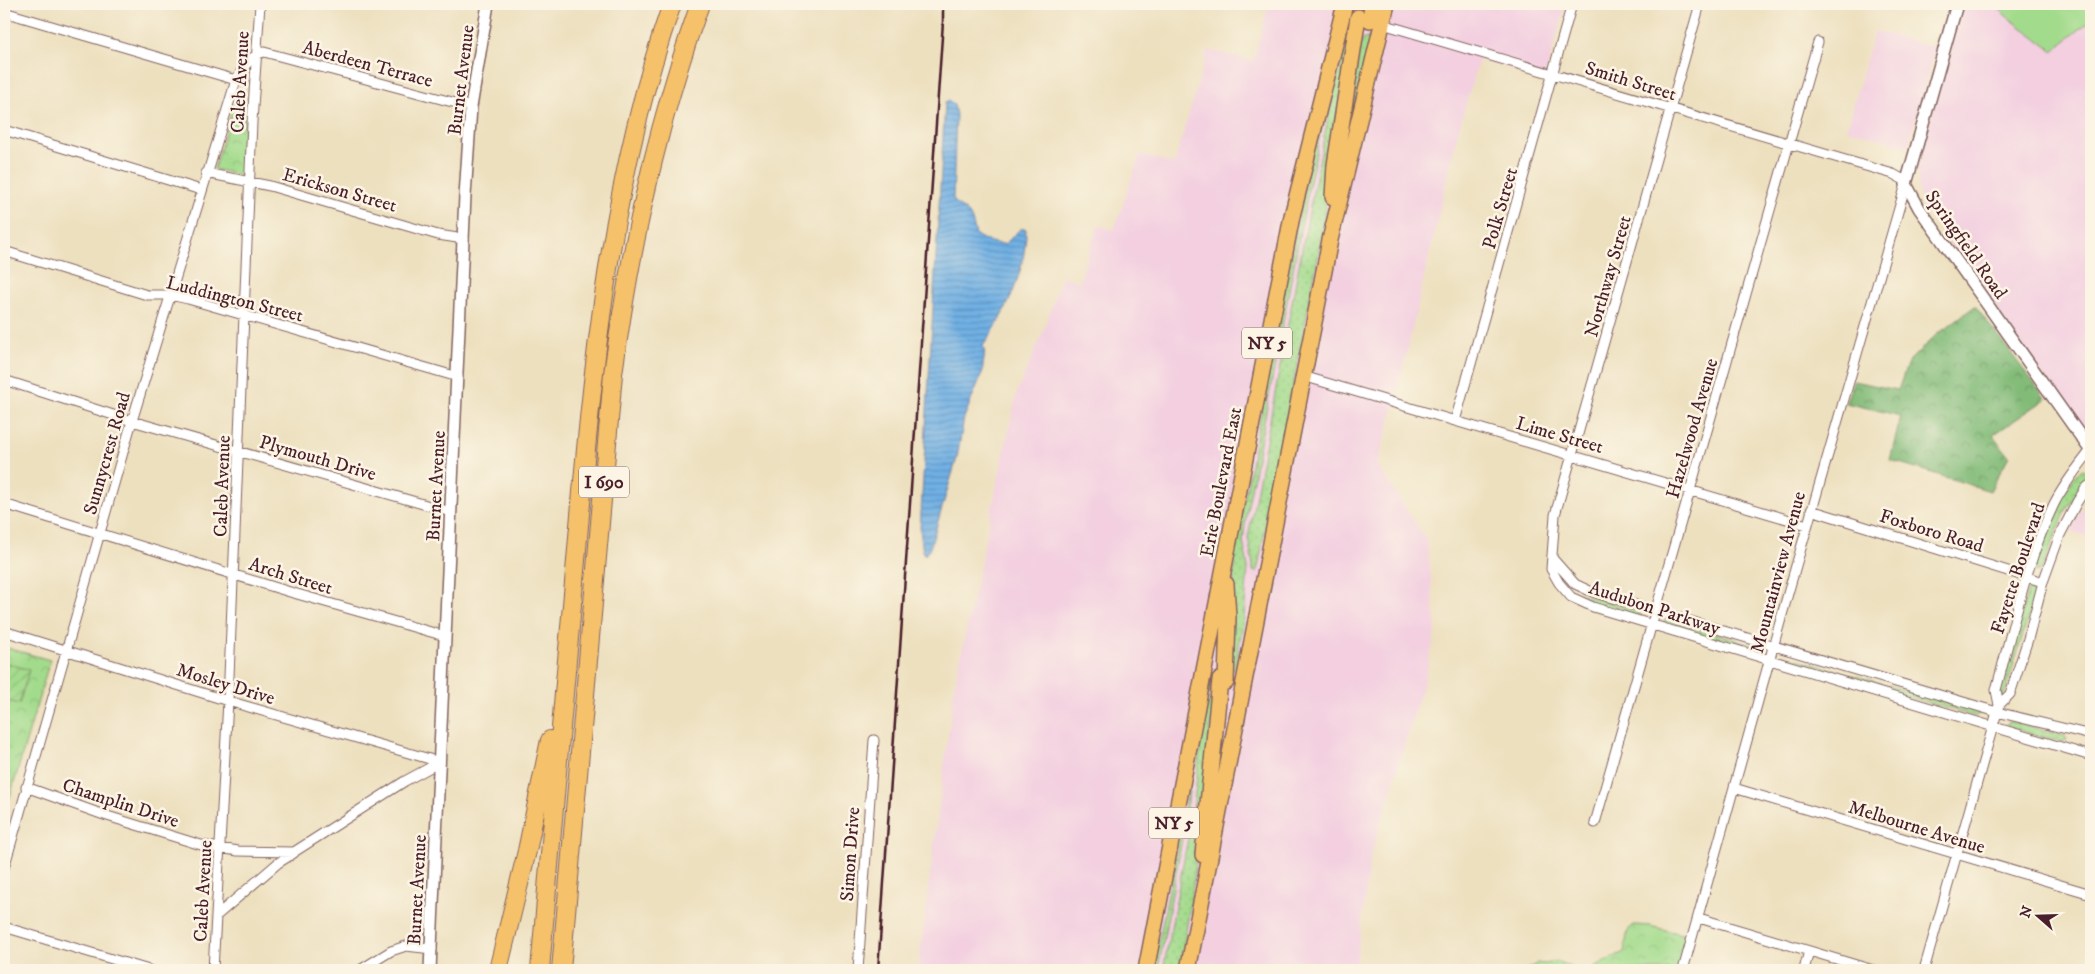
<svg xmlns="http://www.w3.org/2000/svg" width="2095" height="974" viewBox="0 0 2095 974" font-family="'IM FELL DW Pica',serif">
  <defs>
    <pattern id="grass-dots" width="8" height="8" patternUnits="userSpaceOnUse" patternTransform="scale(1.25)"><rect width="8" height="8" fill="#a3db8c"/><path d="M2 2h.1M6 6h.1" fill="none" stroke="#8ebc79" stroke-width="1.8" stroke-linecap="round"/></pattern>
    <pattern id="forest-crowns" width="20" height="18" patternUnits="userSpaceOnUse" patternTransform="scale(1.25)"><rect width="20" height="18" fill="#82bb78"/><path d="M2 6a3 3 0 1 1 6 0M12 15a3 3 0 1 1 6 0" fill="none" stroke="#6c9763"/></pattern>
    <pattern id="park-crowns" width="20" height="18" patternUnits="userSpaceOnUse" patternTransform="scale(1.25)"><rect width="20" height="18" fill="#a3db8c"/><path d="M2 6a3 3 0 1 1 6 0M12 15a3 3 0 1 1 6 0" fill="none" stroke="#8ebc79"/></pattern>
    <pattern id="garden-furrows" width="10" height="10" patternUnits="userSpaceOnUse" patternTransform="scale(1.25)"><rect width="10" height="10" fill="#a3db8c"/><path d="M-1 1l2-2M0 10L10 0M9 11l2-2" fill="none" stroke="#8ebc79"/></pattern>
    <pattern id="water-rules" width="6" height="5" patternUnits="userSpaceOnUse" patternTransform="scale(1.25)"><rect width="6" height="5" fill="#70b0e4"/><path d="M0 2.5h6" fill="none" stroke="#5e8fb9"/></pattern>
  </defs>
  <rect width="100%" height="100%" fill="#fcf5e5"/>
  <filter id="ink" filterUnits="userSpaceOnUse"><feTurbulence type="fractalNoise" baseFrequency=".02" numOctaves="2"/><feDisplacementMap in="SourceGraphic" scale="10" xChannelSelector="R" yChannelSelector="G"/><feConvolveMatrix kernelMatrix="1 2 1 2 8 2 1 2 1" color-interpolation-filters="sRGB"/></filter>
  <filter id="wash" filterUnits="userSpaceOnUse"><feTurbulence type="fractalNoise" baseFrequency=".0096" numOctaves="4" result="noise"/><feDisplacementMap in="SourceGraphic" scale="20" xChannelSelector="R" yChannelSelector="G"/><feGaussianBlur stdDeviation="1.12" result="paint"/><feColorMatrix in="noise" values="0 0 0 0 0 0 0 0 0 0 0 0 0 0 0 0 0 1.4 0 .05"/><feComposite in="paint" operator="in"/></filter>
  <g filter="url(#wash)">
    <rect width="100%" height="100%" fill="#ede0bf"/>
    <!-- built -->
    <path fill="#f3cfe0" d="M1269 4H1566L1544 79 1479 59 1457 135 1395 403 1377 465 1427 541 1436 629 1425 678 1371 855 1355 970H918L954 688 1016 395 1043 332 1062 276 1079 282 1098 225 1114 230 1140 154 1174 164 1208 50 1253 61Z
      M1963 4H2091V442L1923 206 1919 195 1917 159Z
      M1874 31 1936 47 1908 147 1847 129Z
      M2090 492H2091V538L2071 531Z"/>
    <!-- grass -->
    <path fill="url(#grass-dots)" stroke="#767d5c" d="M1347 28 1350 34 1341 38 1309 186 1246 516 1243 541 1248 567 1244 618 1235 669H1230L1235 547 1313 144 1341 31Z
      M1371 33V35L1347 134 1361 40 1368 38Z
      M1347 39H1349L1319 252 1257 572 1253 571V565L1248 538 1253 511 1305 233 1326 127Z
      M2082 469 2087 471 2088 476 2067 508 2042 569 2036 572 2034 567 2035 562C2046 534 2061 489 2082 469Z
      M2031 589 2036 592 2003 699 1998 698 2028 590Z
      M1580 594 1638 611 1640 615V617L1591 605 1579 596Z
      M1667 620 1755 645 1758 650 1756 653 1664 625V622Z
      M1783 655 1975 710 1979 714 1976 716H1973L1783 660Z
      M1212 687 1214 689V692L1205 696 1202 701 1195 741 1186 818 1158 970H1153L1181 829 1202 692 1206 688Z
      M1214 697 1194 880 1180 970H1163L1193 811 1202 730 1208 702Z
      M2009 721 2065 736 2067 740 2062 742 2008 727 2007 724Z"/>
    <!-- forest -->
    <path fill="url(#forest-crowns)" stroke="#666d52" d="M1975 306 2046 399 1993 435 2009 456 1990 491 1890 460 1901 416 1846 403 1853 381 1898 390 1908 362 1936 335Z"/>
    <!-- park -->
    <path fill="url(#park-crowns)" stroke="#767d5c" d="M237 94 246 98 243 176 214 169Z
      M4 647 50 660 9 800 4 799Z
      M1634 925 1650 926 1693 937 1683 970H1588L1624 952 1628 930Z
      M1557 961 1576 970H1527L1537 963 1545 964Z"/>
    <!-- garden -->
    <path fill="url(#garden-furrows)" stroke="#767d5c" d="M6 663 29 670 19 704 4 700V669Z"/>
    <!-- pitch -->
    <path fill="#a3db8c" stroke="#767d5c" d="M1995 4H2091V20L2053 51 2005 15Z"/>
    <!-- water -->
    <path fill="url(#water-rules)" stroke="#5d6888" d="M949 100 954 105 956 115 953 199C958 207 963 208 969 214 973 220 974 228 976 235 985 241 994 244 1005 244L1020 229H1026C1026 270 1007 313 983 346 987 357 982 360 983 371L964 418 957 458 930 548 925 555 923 553 920 529 945 103Z"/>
  </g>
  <g filter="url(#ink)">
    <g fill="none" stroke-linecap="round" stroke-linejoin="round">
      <defs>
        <path id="minor" d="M1700 4 1555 515 1551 569 1559 583 1571 597 1593 607 2091 756
          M4 12 236 80
          M1379 23 1893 174 1904 180 1906 184 1789 590 1683 970
          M4 130 201 190
          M206 173 270 186 438 235 464 239
          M4 251 147 295H170L188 299 458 377
          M1303 376 1807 525
          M4 380 132 421 451 512
          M1455 421 1572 4
          M4 504 290 592 445 636
          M1811 510 2043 582
          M1552 558 1575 584 1592 592 1997 712 2091 735
          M4 631 228 701 440 762
          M1999 705 1996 690C2013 628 2026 562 2054 504 2064 484 2078 467 2091 450
          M26 787 104 815 201 845 238 851 294 852 405 781 440 762
          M1734 788 2091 894
          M1595 823 1818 42
          M4 868 132 421 236 80C242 70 251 54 264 52L471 107
          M216 916 278 863 294 853
          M1699 918 1873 970
          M4 927 149 970
          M213 970 228 701 252 122 260 4
          M360 970 391 951 406 946 432 949
          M858 970 874 740
          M1804 970 1809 951
          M1924 970 1999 705 2010 694 2028 639 2043 582 2060 535 2077 502 2086 488 2091 484"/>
        <path id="tertiary" d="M1957 4 1906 184 1919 208 2091 451
          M430 970 465 196 471 107 488 4"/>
        <path id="primary" d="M1370 20 1372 4
          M1333 197 1335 165 1358 17
          M1226 584 1228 617 1226 682
          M1203 855 1220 680
          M1146 970 1292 216 1345 4
          M1188 970 1330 240 1387 4"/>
        <path id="motorway" d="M498 970 527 851 550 740
          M540 970C552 830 564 689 577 549 593 363 610 181 672 4
          M561 970 613 374C630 248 657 124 700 4"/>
      </defs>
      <!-- minor casing -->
      <use href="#minor" stroke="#83635f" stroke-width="11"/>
      <!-- tertiary casing -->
      <use href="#tertiary" stroke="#83635f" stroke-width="14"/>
      <!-- primary casing -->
      <use href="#primary" stroke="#83635f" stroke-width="18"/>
      <!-- motorway casing -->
      <use href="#motorway" stroke="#83635f" stroke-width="20"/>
      <!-- minor -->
      <use href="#minor" stroke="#fff" stroke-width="9"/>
      <!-- tertiary -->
      <use href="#tertiary" stroke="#fff" stroke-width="11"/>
      <!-- primary -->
      <use href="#primary" stroke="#f5c16b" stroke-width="15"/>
      <!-- motorway -->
      <use href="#motorway" stroke="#f5c16b" stroke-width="18"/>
      <!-- rail -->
      <path stroke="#4a1f2b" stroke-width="2.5" d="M878 970 943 22V4"/>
    </g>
  </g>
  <g text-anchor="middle" stroke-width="5" stroke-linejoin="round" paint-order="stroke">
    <!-- shield labels -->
    <g fill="#fcf5e5" stroke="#7f5f63" stroke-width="1">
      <rect x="1242" y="327.5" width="50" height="31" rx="4"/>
      <rect x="579" y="466.5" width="50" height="31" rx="4"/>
      <rect x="1149" y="807.5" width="50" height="31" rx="4"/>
    </g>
    <g font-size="18" font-weight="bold" fill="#4a1f2b">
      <text x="1267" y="349">NY 5</text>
      <text x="604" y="488">I 690</text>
      <text x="1174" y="829">NY 5</text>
    </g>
    <!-- street labels -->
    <g font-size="19" fill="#4a1f2b" stroke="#fcf5e5">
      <text transform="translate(368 63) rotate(15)" y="7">Aberdeen Terrace</text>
      <text transform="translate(460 80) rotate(-83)" y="7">Burnet Avenue</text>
      <text transform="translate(1631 80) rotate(17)" y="7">Smith Street</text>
      <text transform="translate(239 82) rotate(-87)" y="7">Caleb Avenue</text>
      <text transform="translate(340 189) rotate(16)" y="7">Erickson Street</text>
      <text transform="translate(1499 208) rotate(-74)" y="7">Polk Street</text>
      <text transform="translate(1967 244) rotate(55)" y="7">Springfield Road</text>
      <text transform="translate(1607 276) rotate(-74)" y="7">Northway Street</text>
      <text transform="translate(235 298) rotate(14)" y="7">Luddington Street</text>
      <text transform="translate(1691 428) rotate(-74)" y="7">Hazelwood Avenue</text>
      <text transform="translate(1560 434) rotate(16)" y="7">Lime Street</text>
      <text transform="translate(106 453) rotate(-74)" y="7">Sunnycrest Road</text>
      <text transform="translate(318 457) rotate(16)" y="7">Plymouth Drive</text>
      <text transform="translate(1220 482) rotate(-79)" y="7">Erie Boulevard East</text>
      <text transform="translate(221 486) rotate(-88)" y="7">Caleb Avenue</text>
      <text transform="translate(435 486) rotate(-87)" y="7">Burnet Avenue</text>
      <text transform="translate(1932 530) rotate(17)" y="7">Foxboro Road</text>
      <text transform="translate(2017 568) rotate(-72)" y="7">Fayette Boulevard</text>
      <text transform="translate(1777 572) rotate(-75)" y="7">Mountainview Avenue</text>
      <text transform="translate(291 575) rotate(17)" y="7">Arch Street</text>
      <text transform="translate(1655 607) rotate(18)" y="7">Audubon Parkway</text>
      <text transform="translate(226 683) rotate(17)" y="7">Mosley Drive</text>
      <text transform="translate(121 802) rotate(18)" y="7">Champlin Drive</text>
      <text transform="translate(1917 826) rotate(17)" y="7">Melbourne Avenue</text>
      <text transform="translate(849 854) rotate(-86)" y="7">Simon Drive</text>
      <text transform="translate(416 890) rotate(-87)" y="7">Burnet Avenue</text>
      <text transform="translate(202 891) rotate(-87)" y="7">Caleb Avenue</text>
    </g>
  </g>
  <!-- margin -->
  <rect width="2095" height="974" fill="none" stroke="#fcf5e5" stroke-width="20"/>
  <!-- north arrow -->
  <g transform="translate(2038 916) rotate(290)" stroke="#fcf5e5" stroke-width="4" paint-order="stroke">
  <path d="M0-4L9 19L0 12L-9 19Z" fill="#4a1f2b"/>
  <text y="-8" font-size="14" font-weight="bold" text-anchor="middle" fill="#4a1f2b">N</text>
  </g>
</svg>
